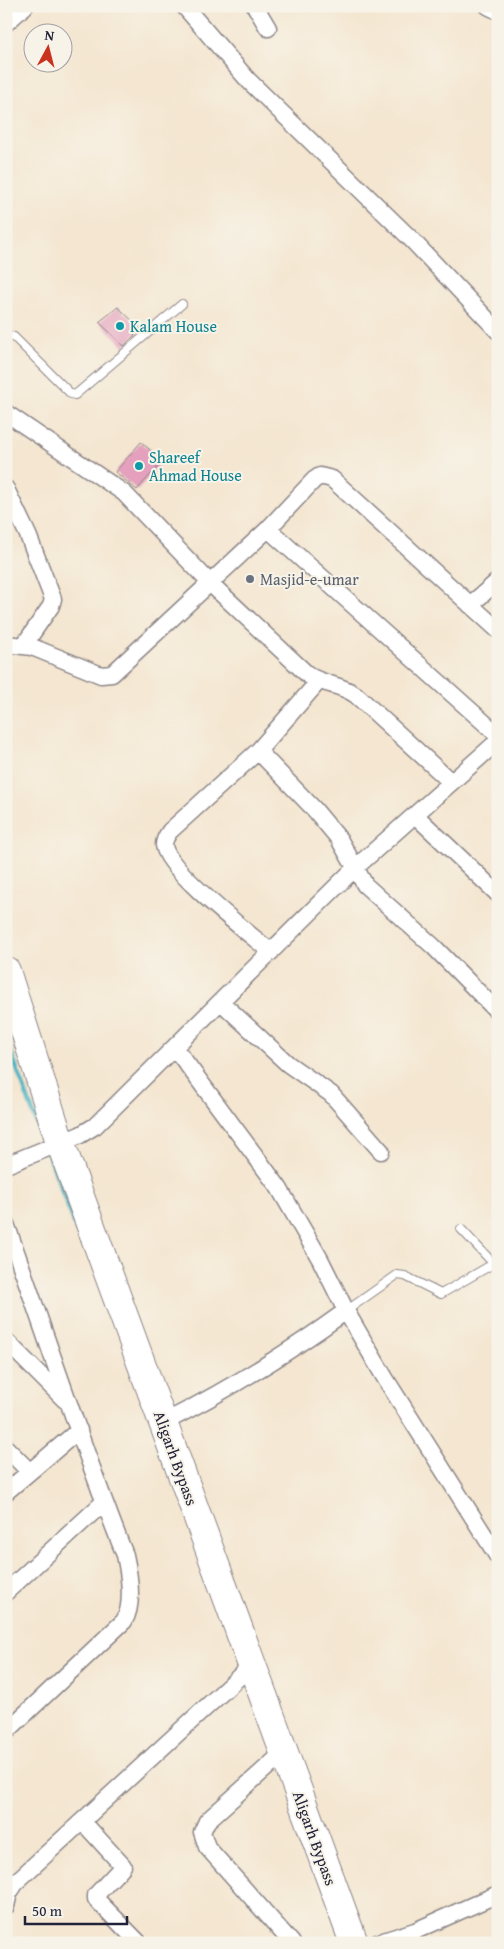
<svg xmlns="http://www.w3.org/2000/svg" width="504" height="1949" viewBox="0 0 504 1949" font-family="'Gentium Book Plus',serif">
  <rect width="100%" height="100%" fill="#f7f3e8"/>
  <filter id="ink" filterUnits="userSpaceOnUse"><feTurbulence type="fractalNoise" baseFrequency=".02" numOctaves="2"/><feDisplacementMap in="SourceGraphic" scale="10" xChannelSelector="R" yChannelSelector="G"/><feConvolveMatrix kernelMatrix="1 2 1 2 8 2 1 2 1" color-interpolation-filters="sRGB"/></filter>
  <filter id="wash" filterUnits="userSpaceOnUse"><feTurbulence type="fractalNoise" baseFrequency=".0096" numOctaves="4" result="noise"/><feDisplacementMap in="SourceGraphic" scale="20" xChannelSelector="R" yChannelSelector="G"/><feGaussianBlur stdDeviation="1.12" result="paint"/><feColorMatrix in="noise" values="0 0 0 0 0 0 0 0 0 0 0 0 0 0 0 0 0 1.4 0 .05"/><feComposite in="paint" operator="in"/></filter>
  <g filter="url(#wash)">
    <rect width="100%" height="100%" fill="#f4e6d0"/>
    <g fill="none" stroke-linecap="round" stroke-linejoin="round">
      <!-- stream -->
      <path stroke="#46b2c3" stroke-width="4.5" d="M6 1039 45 1145
        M48 1153 79 1236"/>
    </g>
    <g id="blocks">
      <!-- building -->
      <path fill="#e4a0bd" d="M118 307 141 329 124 346 99 322Z
        M141 442 163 461 137 490 115 472Z"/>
    </g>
  </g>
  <g filter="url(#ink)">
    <use href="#blocks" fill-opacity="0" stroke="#8b8486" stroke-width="1"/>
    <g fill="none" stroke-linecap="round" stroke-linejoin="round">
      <defs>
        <path id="service" d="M6 334 14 337 71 394 75 395 182 304
          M461 1229 494 1264
          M346 1311 397 1275 405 1276 441 1294 498 1261"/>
        <path id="minor" d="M184 6 248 80 412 240 498 331
          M255 6 268 28
          M488 6 498 11
          M6 23 25 6
          M6 413 124 493 211 584 308 675C323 685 341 684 356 695L451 782
          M6 489 28 535 53 599 51 606 24 645
          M268 529 498 735
          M470 605 498 581
          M6 644 32 647 101 675 112 674 268 529 314 480 320 476 332 479 498 630
          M258 751 314 809 339 839 365 885 434 947 498 1012
          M415 815 498 894
          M271 952C250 934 166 870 164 845 164 840 167 835 170 831L258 751 318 682
          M221 1002 288 1064 331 1094 381 1151
          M175 1048 279 1188 320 1259 346 1311 385 1378 498 1557
          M6 1165 80 1135 95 1126 355 868 498 741
          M6 1224C46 1334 81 1446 125 1555 129 1573 134 1605 124 1621L6 1732
          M6 1341 65 1400
          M163 1423C228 1390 287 1354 346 1311
          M6 1448 29 1471
          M6 1492 79 1430
          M6 1592 104 1502
          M284 1752 207 1821 202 1832 207 1847 292 1943
          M82 1821 123 1866 96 1895V1899L139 1943
          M6 1906 9 1893 17 1881 252 1665
          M377 1943 415 1931 498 1894"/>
        <path id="trunk" d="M6 971 60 1142 354 1943"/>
      </defs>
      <!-- service casing -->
      <use href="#service" stroke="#8b8486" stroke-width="10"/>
      <!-- minor casing -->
      <use href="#minor" stroke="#8b8486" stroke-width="19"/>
      <!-- trunk casing -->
      <use href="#trunk" stroke="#8b8486" stroke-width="30"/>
      <!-- service -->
      <use href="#service" stroke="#fff" stroke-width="8"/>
      <!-- minor -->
      <use href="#minor" stroke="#fff" stroke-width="16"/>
      <!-- trunk -->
      <use href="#trunk" stroke="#fff" stroke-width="28"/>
    </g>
  </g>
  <!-- markers -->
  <g fill="#0f9aa8" stroke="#f7f3e8" stroke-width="2">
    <circle cx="120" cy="326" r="5"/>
    <circle cx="139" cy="466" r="5"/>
  </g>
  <circle fill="#6b7280" stroke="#f7f3e8" stroke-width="2" cx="250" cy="579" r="5"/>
  <g text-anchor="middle" stroke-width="4" stroke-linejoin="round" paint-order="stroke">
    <!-- culture labels -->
    <g font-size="16" fill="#0d838f" stroke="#f7f3e8" text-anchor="start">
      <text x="130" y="332">Kalam House</text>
      <text x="149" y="463">Shareef<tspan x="149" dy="18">Ahmad House</tspan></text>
    </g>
    <!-- worship labels -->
    <g font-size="16" fill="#5b616d" stroke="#f7f3e8" text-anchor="start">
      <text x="260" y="585">Masjid-e-umar</text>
    </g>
    <!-- street labels -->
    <g font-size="16" fill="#22223b" stroke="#f7f3e8">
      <text transform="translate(176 1458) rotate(70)" y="6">Aligarh Bypass</text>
      <text transform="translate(315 1838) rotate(70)" y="6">Aligarh Bypass</text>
    </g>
  </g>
  <!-- margin -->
  <rect width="504" height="1949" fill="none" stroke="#f7f3e8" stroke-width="25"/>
  <!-- north arrow -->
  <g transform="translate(48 48) rotate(7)"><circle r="24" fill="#f7f3e8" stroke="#a29fa3"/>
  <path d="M0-4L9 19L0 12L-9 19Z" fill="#c8321e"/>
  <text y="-8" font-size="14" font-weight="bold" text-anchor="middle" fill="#22223b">N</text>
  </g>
  <!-- scale -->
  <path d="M25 1916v8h102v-8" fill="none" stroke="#22223b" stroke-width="2.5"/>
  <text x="32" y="1916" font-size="15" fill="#22223b" stroke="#f7f3e8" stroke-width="4" paint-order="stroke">50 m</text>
</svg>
